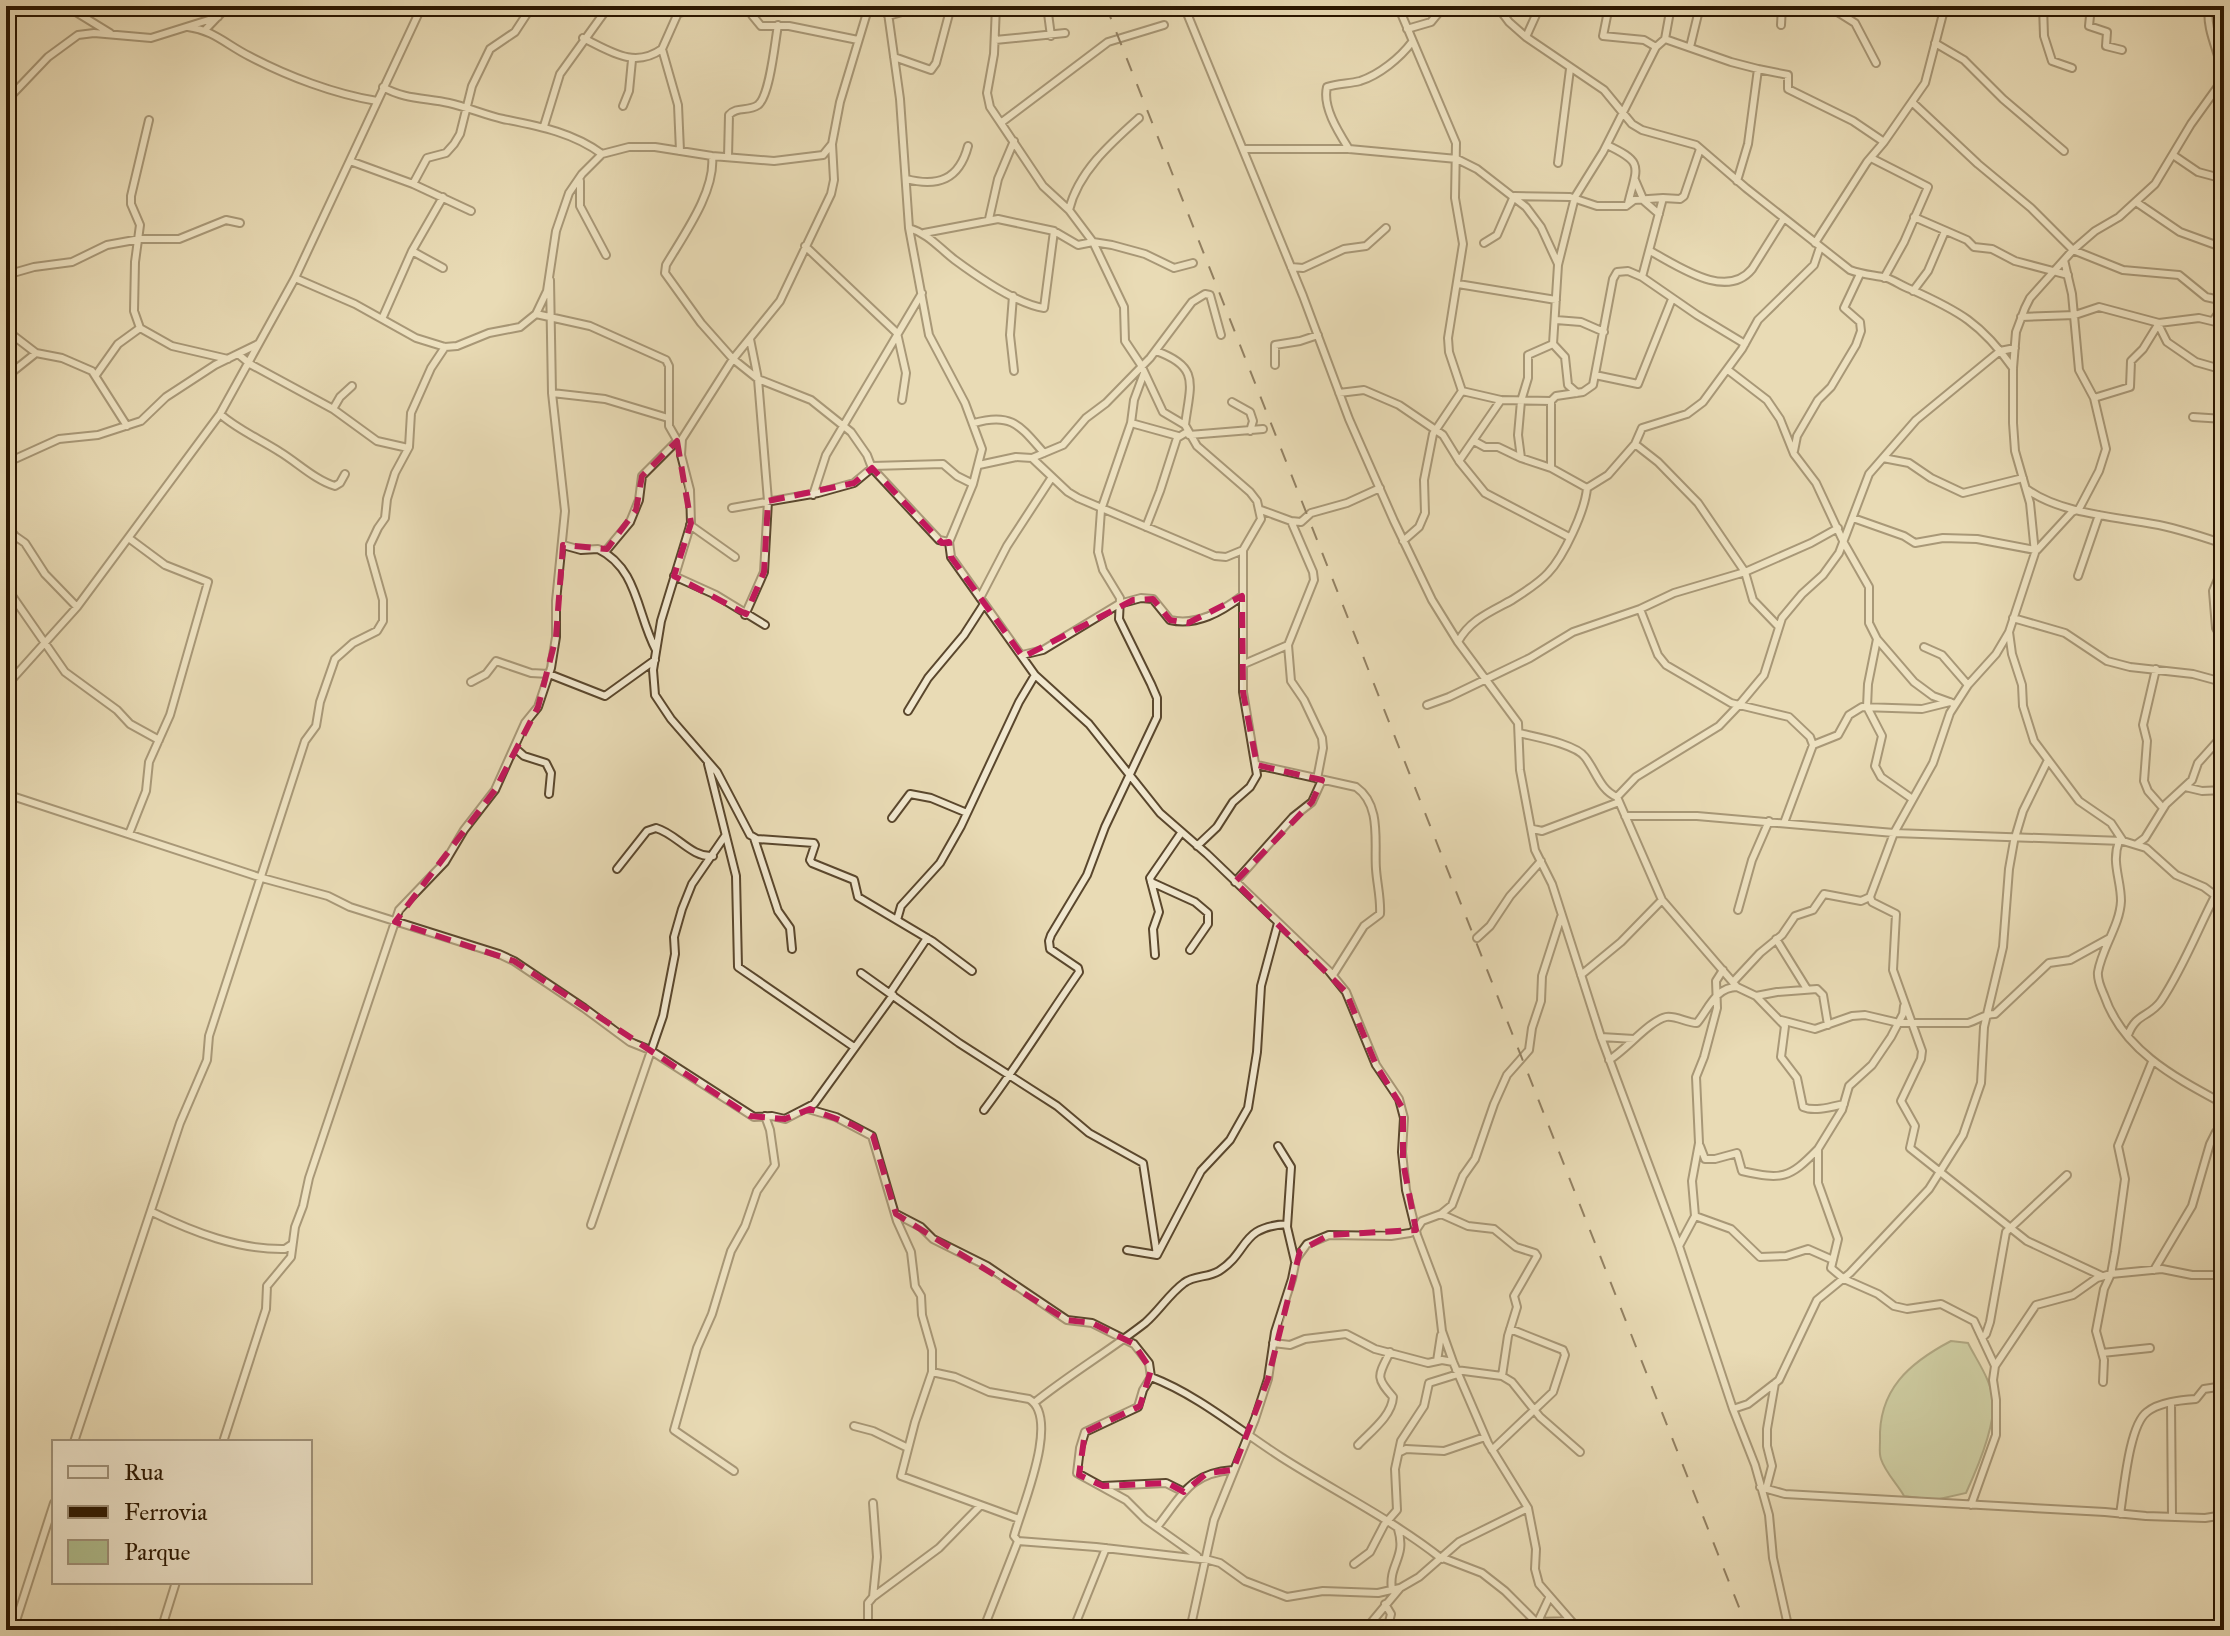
<svg xmlns="http://www.w3.org/2000/svg" width="2230" height="1636" viewBox="0 0 2230 1636" font-family="'IM FELL Great Primer',serif">
  <rect width="100%" height="100%" fill="#e9dbb5"/>
  <filter id="stains"><feTurbulence type="fractalNoise" baseFrequency=".0025" numOctaves="4"/><feColorMatrix values="0 0 0 0 .2 0 0 0 0 .09 0 0 0 0 .02 0 0 0 .5 -.17"/></filter>
  <radialGradient id="worn" r=".72"><stop offset=".6" stop-color="#630" stop-opacity="0"/><stop offset="1" stop-color="#630" stop-opacity=".3"/></radialGradient>
  <!-- green -->
  <path fill="#b1c191" stroke="#6e6c48" stroke-width="2" d="M1951 1341 1968 1343C1977 1361 1992 1381 1993 1402 1995 1427 1977 1469 1966 1493L1935 1500 1904 1496C1898 1485 1885 1472 1881 1459 1879 1454 1880 1446 1880 1441 1878 1390 1909 1363 1951 1341Z"/>
  <g fill="none" stroke-linecap="round" stroke-linejoin="round">
    <defs>
      <path id="minor" d="M66 6 110 33
        M749 6 752 15 761 26H789L858 40
        M887 6 900 99 909 228 929 335 965 403 982 449 973 484 949 542 951 557 1035 675 1089 724 1160 813 1207 854 1329 971 1346 992 1376 1065 1399 1099 1404 1118 1402 1152 1406 1190 1417 1235 1437 1288 1442 1331 1453 1362 1488 1443 1528 1508 1536 1549 1535 1569 1539 1584 1579 1630
        M1047 6 1051 36
        M1184 6 1303 296 1349 419 1394 521 1432 600 1458 642 1518 723 1520 770 1535 850 1552 884 1601 1037 1679 1246 1733 1409 1755 1465 1769 1515 1773 1558 1789 1630
        M1398 6 1456 143 1455 198 1463 244 1448 338 1449 352 1462 391 1433 434 1424 480 1425 513 1419 527 1403 541
        M1497 6 1509 22 1526 37 1604 90 1632 124 1642 130 1696 145 1746 188 1850 270C1863 275 1874 275 1887 278 1895 281 1902 286 1910 289 1959 311 1981 323 2013 368
        M1609 6 1603 36 1644 40 1656 47
        M1828 6 1855 23 1876 63
        M2043 6 2044 36 2052 61 2072 68
        M2091 6 2089 26 2107 32 2106 46 2122 50
        M2209 6C2205 31 2221 55 2224 80
        M888 16 923 6
        M1781 25 1782 6
        M188 27C213 30 227 45 249 56 287 76 334 94 377 101
        M1407 29 1431 22 1444 6
        M205 30 228 6
        M1526 37 1540 6
        M583 38C610 51 634 69 662 49L678 13 711 6
        M1665 39 1671 6
        M995 40 1065 33
        M1935 43 1964 60 2003 99 2064 151
        M1690 47 1700 6
        M662 49 678 105 680 151
        M894 57 931 70 936 63 949 14V6
        M1758 69 1788 75V89L1853 121 1884 142
        M383 87C403 99 426 98 449 103 467 107 485 115 503 119 538 126 572 132 602 154
        M6 101 48 57 78 35 94 33 151 38 218 17
        M1913 103 1978 164 2031 208 2073 250 2123 270 2179 275 2206 297 2224 301
        M623 106 629 91 632 60
        M149 120 131 196V204L140 225 135 262 134 311 140 328 172 346 228 359
        M1002 122 1108 42 1164 25
        M544 126 560 74 609 6
        M832 144 834 180 831 194 780 301 733 359 682 439 681 455 690 490 691 523 661 621 653 670 655 695 671 719 717 772 750 835 757 839 814 843 815 845 810 860 812 863 854 880 858 897 932 941 972 971
        M1607 145C1645 163 1637 166 1628 204
        M1243 149H1349L1457 159 1477 169 1526 207 1541 227 1558 264
        M1349 149C1339 133 1322 107 1327 87 1338 83 1349 84 1360 81 1379 75 1400 58 1412 42
        M2173 155 2198 172 2224 179
        M712 156C716 191 683 236 666 265L665 273 701 323 733 359 758 379 811 400 851 432 867 455 872 468 939 540 949 542
        M728 157 729 115C737 106 748 112 758 105 770 96 775 41 778 25
        M1871 158 1928 187 1904 242 1884 278
        M350 161 413 184 471 211
        M1558 163 1570 69
        M906 179C938 187 959 180 968 146
        M1635 180 1644 201 1659 214
        M580 181V206L606 255
        M413 184 427 158 446 153 454 144 460 134 472 86 490 49 515 32 532 6
        M2136 202 2180 232 2224 248
        M1069 210C1078 172 1111 143 1139 118
        M1914 217 1967 240 1974 247 1992 249 2015 261 2068 275
        M989 219 998 179 1014 141
        M909 228C929 234 939 248 955 260 978 277 1017 304 1044 308L1054 231
        M924 233 998 219 1054 231 1078 245 1093 242 1112 245 1145 254 1174 268 1193 263
        M1484 243 1497 235 1514 196 1570 197 1597 206H1626L1634 200 1663 198
        M1815 243 1867 162 1884 142 1925 83 1945 6
        M805 246 897 333 906 373 902 400
        M412 251 443 268
        M1650 251C1677 265 1726 301 1752 269L1784 218
        M1291 267 1303 268 1344 249 1366 246 1386 228
        M6 275 34 267 72 262 107 245 140 239H179L226 220 240 223
        M1642 277 1663 198 1680 199 1684 196 1700 149
        M295 278 355 304 416 338 445 347 457 346 489 333 520 327 536 314 547 291 556 231 569 193 582 174 602 154 629 147H655L712 156 774 161 823 155 832 144 840 102 869 6
        M1458 284 1556 300
        M1913 291 1928 271 1945 231
        M1013 296 1010 335 1014 371
        M536 314 590 326 666 360 669 366V426L681 447
        M2021 317 2075 315 2099 307 2159 323 2199 318 2224 324
        M382 319 412 251 443 197
        M1556 320 1581 322 1604 332
        M2213 321 2224 305
        M2158 324 2167 342 2196 362 2224 370
        M6 330 36 353 62 358 92 371 127 426
        M1553 344 1558 265 1575 197 1603 152 1656 47 1665 39 1731 62 1758 69 1748 144 1737 181
        M1553 344 1565 357 1568 385 1577 393
        M1156 351C1201 367 1190 385 1185 425
        M238 354 250 364 333 409 377 441 408 448
        M1275 365V345L1300 341 1318 335
        M1728 370 1767 400 1780 419 1794 454 1816 483 1844 543 1869 587V623L1877 639 1914 682 1933 696 1955 704
        M96 375 118 344 140 328
        M1595 375 1638 384 1672 299
        M2224 375V383
        M6 377 36 353
        M1462 391 1501 400
        M552 393 605 399 668 418
        M1339 393 1364 390 1399 405 1443 435 1459 461 1485 493 1569 537
        M2094 398 2130 387 2131 361 2143 349 2159 323
        M1232 402 1250 412 1253 421 1250 431
        M333 409 340 397 352 386
        M220 414C238 430 260 439 280 452 298 463 315 480 335 486L340 483 345 474
        M2193 417 2224 419
        M974 423C1012 412 1020 426 1044 453
        M1131 423 1178 436
        M1189 435 1263 429
        M1474 441 1485 447H1498L1521 458
        M1635 444 1642 428 1687 414 1703 402 1742 349 1758 320 1814 265 1820 247
        M1794 451 1797 436 1818 400 1831 387 1856 345 1861 331 1860 322 1844 308 1860 274
        M1032 458 1063 445 1086 418 1106 403 1150 358 1192 302 1205 294 1210 295 1221 335
        M1883 458 1909 463 1931 478 1963 493 2023 478
        M1459 461 1501 400 1551 401
        M6 463 59 439 98 435 141 421 166 397 215 365 258 344
        M979 465 1016 457 1032 458 1068 492 1078 498 1215 556 1226 557 1243 550 1261 519 1257 501 1250 492 1197 446 1185 425 1163 412 1141 365 1125 341 1124 307 1093 242 1069 210 1043 186 990 107 987 93 994 54 996 6
        M872 466 943 464 957 476 973 484
        M1551 468 1521 458 1518 435 1521 401 1528 378V355L1553 344
        M1587 488 1551 468V401L1556 396 1583 392 1593 385 1613 279 1617 272 1628 271 1642 277 1697 315 1745 344
        M2028 490C2060 513 2115 517 2153 524 2177 528 2200 536 2224 544
        M813 495 826 455 922 293
        M732 508 818 493 854 483 872 468
        M1261 510 1291 521 1313 572 1314 580 1288 645 1291 681 1304 700 1322 738 1323 748 1317 779
        M1853 518 1904 536 1915 543 1943 538 1977 539 2035 550
        M1291 521 1301 522 1311 513 1347 503 1380 488
        M6 525 15 536 25 543 45 574 77 607
        M690 525 735 557
        M1146 527 1160 491 1177 438 1187 432
        M563 545 581 550 598 549C638 568 637 615 656 650
        M2037 550 2072 512 2079 509 2099 471 2106 449 2094 398 2079 370 2072 294 2064 260
        M605 552 630 522 639 500 642 476 677 441
        M2224 565 2213 591 2216 628 2224 643
        M674 576 716 595 765 625
        M2078 576 2099 515
        M6 587 65 672 117 710 130 724 159 740
        M980 598 1007 546 1052 477
        M1640 609 1658 655 1666 665 1731 703 1789 717 1810 737 1813 745
        M745 615 764 572 768 501 758 379 750 339
        M2013 618 2065 633 2107 661 2130 667 2193 674 2215 680 2224 679
        M2009 632 2012 654 2022 685 2023 706 2034 741 2079 801 2111 823 2123 841
        M1877 639 1868 684 1867 707 1882 736 1875 766 1881 777 1911 798
        M1458 642C1469 620 1492 611 1512 600 1524 592 1538 584 1548 573 1564 556 1585 511 1587 488L1608 475 1635 444 1658 462 1698 503 1745 572 1753 600 1778 626
        M1924 647 1942 655 1968 685
        M1022 655 1043 650 1119 604 1141 598 1153 599 1170 620C1197 626 1221 612 1242 596
        M1244 664 1288 645
        M2156 669 2143 725 2147 741 2144 781 2148 791 2163 808
        M471 682 486 674 496 661 531 673 549 674 605 696 655 660
        M6 686 77 607 220 414 295 278 422 6
        M1427 705 1449 697 1530 658 1573 632 1640 609 1674 593 1745 572 1811 543 1838 528
        M908 711 928 678 964 635 984 604
        M1519 733C1535 737 1576 744 1585 757 1596 771 1600 790 1617 797L1662 900 1737 987 1756 996 1785 1026 1781 1057 1797 1078 1803 1107C1814 1112 1831 1107 1844 1104
        M516 749 524 756 546 763 551 773 549 794
        M708 764 736 876 738 967 854 1047
        M1257 765 1356 787C1382 805 1374 843 1376 869 1377 884 1381 899 1380 914L1364 926 1333 975
        M2185 787 2202 791 2224 790
        M6 794 262 878 328 896 350 907 499 954 514 961 584 1008 630 1042 650 1050 754 1117 772 1116 785 1119 814 1104 893 995
        M1617 797 1636 777 1719 726 1739 705 1764 675 1782 618 1802 594 1823 575 1839 553 1869 474 1916 420 2000 351 2015 348
        M1625 816H1697L1894 833 2123 841 2146 848 2176 875 2204 887 2224 902
        M892 818 910 794 931 798 967 813
        M1784 823 1813 745 1838 735 1849 715 1862 707 1922 709 1950 702
        M1533 829 1542 831 1619 802
        M129 834 146 791 149 762 170 715 208 582 165 565 130 539
        M754 838 778 911 790 928 792 949
        M2119 841C2111 863 2121 879 2121 901 2120 925 2102 948 2098 972 2097 980 2101 988 2104 995 2123 1051 2176 1078 2224 1104
        M2137 844 2145 838 2166 804 2192 780 2198 763 2224 734
        M1197 846 1217 827 1233 802 1250 787 1257 775 1243 692V550
        M617 869 647 831 656 828C677 834 691 858 713 856
        M1151 882 1195 902 1208 913V924L1190 950
        M1235 882 1293 817 1312 802 1322 780
        M1870 897 1872 902 1896 914 1893 970 1922 1051 1921 1059 1901 1101 1915 1126 1910 1148 2027 1241 2102 1276
        M1738 910 1752 860 1769 821
        M897 920 901 906 940 863 961 826 1019 702 1035 675
        M1477 938 1490 926 1510 896 1541 861
        M1776 939 1807 989
        M1155 955 1153 929 1159 912 1150 878 1181 833
        M861 973 959 1043 1057 1106 1089 1133 1143 1163 1157 1255
        M1581 975 1621 942 1662 900
        M1733 982 1760 953 1782 935 1795 916 1813 910 1824 894 1861 901 1870 897 1894 833 1933 763 1950 713 1968 685 1996 654 2009 632 2035 553 2030 503 2015 451 2013 423V368L2016 332 2025 308 2030 298 2073 250 2095 231 2119 217 2155 184 2191 124 2224 78
        M890 993 927 938
        M1756 996 1777 992 1817 989 1823 995 1828 1025
        M1904 1006 1903 1014 1891 1037 1872 1065 1849 1086 1842 1110 1818 1149V1183L1838 1239 1831 1268 1844 1279 1878 1294 1894 1306 1907 1309 1941 1304 1974 1321 1995 1366
        M1781 1020 1815 1029 1852 1016 1865 1015 1899 1023H1968C1978 1020 1984 1014 1995 1014L2049 963 2070 960 2110 938
        M2128 1035C2136 1013 2150 1017 2161 1001 2183 968 2197 931 2215 896
        M1601 1037 1634 1039
        M1609 1060C1626 1050 1649 1021 1666 1017 1675 1015 1687 1023 1697 1023 1709 1008 1716 987 1737 987
        M808 1109 836 1117 872 1136 897 1221 911 1252 915 1286 921 1296 922 1315 932 1350V1372L915 1422 901 1476 1019 1519
        M984 1110C1018 1065 1047 1018 1079 972L1078 968 1050 949 1049 941 1051 935 1087 875 1105 827 1157 717V698L1151 684 1119 619 1120 598 1103 570 1098 552 1101 510 1131 423 1134 400 1144 373
        M1278 1146 1291 1167 1287 1227 1295 1261
        M1700 1146 1705 1159H1715L1737 1153 1742 1171C1782 1180 1789 1179 1818 1149
        M152 1212C193 1232 239 1250 285 1249L291 1245
        M896 1214 921 1227 933 1239 987 1266 1067 1320 1092 1323 1134 1344 1149 1363 1151 1377C1198 1395 1239 1430 1281 1457 1334 1491 1393 1520 1442 1559
        M1441 1214 1468 1226 1494 1229 1516 1247 1535 1253 1537 1256 1514 1296 1517 1307 1508 1336 1502 1376
        M1695 1216 1731 1229 1760 1257 1786 1256 1808 1249 1833 1260
        M591 1225 663 1016 675 954 674 937 682 909 692 884 725 836
        M1679 1246 1695 1216 1692 1181 1699 1143 1696 1077 1704 1057 1717 1008 1716 981 1723 970
        M1127 1250 1157 1255 1201 1171 1230 1140 1248 1108 1257 1052 1261 986 1278 923
        M2154 1270 2192 1206 2210 1144 2216 1132 2224 1123
        M1982 1338 1986 1334 1990 1322 2006 1232 2067 1175
        M1273 1343 1290 1345 1305 1339 1346 1334 1375 1349 1428 1363 1442 1360 1453 1362
        M2102 1353 2150 1348
        M1437 1361 1441 1335
        M1456 1370 1502 1376 1512 1382 1540 1417 1580 1452
        M932 1372 955 1377 989 1392 1029 1399C1061 1418 1021 1509 1014 1536L1018 1541 983 1630
        M1151 1377 1143 1390 1138 1407 1085 1432 1080 1448 1077 1473 1126 1500 1145 1519 1197 1556
        M2103 1382 2104 1360 2096 1331 2104 1289 2111 1274 2115 1252 2125 1179 2118 1146 2152 1062
        M1034 1403C1070 1374 1109 1351 1145 1323 1159 1311 1169 1294 1184 1283 1194 1275 1208 1278 1219 1271 1250 1251 1239 1227 1287 1224
        M2171 1403 2172 1517
        M1733 1409 1748 1404 1779 1380 1817 1300 1850 1273 1929 1189 1963 1135 1981 1083 1984 1027 2003 947 2009 869 2014 841 2023 811 2048 760
        M854 1426 873 1431 908 1448
        M74 1442 180 1123 207 1060 209 1036 305 741 316 726 320 702 335 659 353 643 377 631 383 621V600L370 554V545L378 528 385 518 387 499 395 473 409 447 411 413 431 368 445 347
        M223 1442 266 1309 267 1286 291 1257 295 1227 303 1206 309 1178 399 910 445 862 464 830 495 790 525 723 538 707 551 668 556 637V601L565 511 552 393 550 280
        M1358 1445C1370 1432 1392 1416 1393 1397 1375 1377 1378 1376 1390 1352
        M1492 1450 1553 1392 1565 1355 1563 1350 1510 1329
        M1400 1452 1406 1449 1444 1451 1485 1437
        M734 1471 674 1430 697 1348 712 1314 731 1251 745 1226 757 1191 775 1165 770 1130 765 1116
        M1103 1486 1166 1483 1184 1492
        M1760 1487 1785 1494 2105 1512 2146 1516 2205 1518 2224 1515
        M1766 1489 1772 1466 1767 1446V1429L1775 1383
        M1971 1505 1996 1435V1400L1993 1380 1995 1366 2036 1305 2073 1295 2097 1278 2111 1274 2162 1269 2192 1275H2224
        M2120 1514C2124 1490 2129 1425 2147 1412 2159 1402 2181 1400 2196 1399L2204 1389 2224 1386
        M1157 1527C1182 1496 1189 1473 1233 1470
        M1018 1541 1096 1547 1209 1560 1220 1563 1245 1581 1287 1597 1323 1591 1378 1593 1400 1588
        M1443 1558 1482 1573 1505 1591 1536 1622 1571 1621
        M1354 1564 1370 1552 1384 1525 1397 1510 1395 1469 1401 1441 1424 1406 1429 1383 1458 1374
        M1392 1590C1388 1564 1407 1558 1398 1529
        M873 1597 939 1548 980 1506
        M1385 1604 1391 1614 1389 1622 1397 1630
        M1502 1628 1536 1622
        M13 1630 54 1503
        M161 1630 176 1582
        M868 1630V1603L873 1597 877 1557 873 1503
        M1073 1630 1106 1548
        M1190 1630 1214 1520 1255 1419 1268 1379 1275 1332 1292 1279 1296 1259 1307 1244 1329 1235 1391 1236 1410 1233 1416 1230 1422 1221 1441 1214 1452 1205 1463 1176 1475 1159 1494 1104 1507 1075 1529 1050 1532 1028 1541 1001 1542 976 1561 917
        M1365 1630 1400 1588 1419 1577 1459 1542 1528 1508
        M1534 1630 1549 1598"/>
    </defs>
    <!-- minor casing -->
    <use href="#minor" stroke="#5a472d" stroke-width="10"/>
    <!-- minor -->
    <use href="#minor" stroke="#f1e8cf" stroke-width="6"/>
    <!-- rail -->
    <path stroke="#2a1600" stroke-width="2" stroke-dasharray="14 14" stroke-linecap="butt" d="M1106 6 1748 1630"/>
  </g>
  <!-- marked area -->
  <path d="M0 0H2230V1636H0ZM677 441 691 523 674 576 746 614 764 572 768 501 854 483 872 468 942 543 949 542 951 557 1023 657 1133 600 1153 599 1170 620 1188 623 1242 596 1243 692 1257 765 1322 780 1312 802 1235 882 1346 992 1376 1065 1403 1109V1162L1416 1230 1329 1235 1300 1251 1268 1379 1233 1470 1207 1473 1184 1492 1167 1483 1103 1486 1079 1475 1085 1432 1140 1406 1151 1370 1134 1344 1092 1323 1067 1320 896 1214 873 1136 853 1125 810 1109 785 1119 750 1116 514 961 395 922 495 790 538 707 556 637 563 545 607 549 636 510 642 476Z" fill="#e9dbb5" fill-opacity=".55" fill-rule="evenodd"/>
  <path fill="none" stroke="#c2185b" stroke-width="6" stroke-dasharray="16 10" stroke-linejoin="round" d="M677 441 691 523 674 576 746 614 764 572 768 501 854 483 872 468 942 543 949 542 951 557 1023 657 1133 600 1153 599 1170 620 1188 623 1242 596 1243 692 1257 765 1322 780 1312 802 1235 882 1346 992 1376 1065 1403 1109V1162L1416 1230 1329 1235 1300 1251 1268 1379 1233 1470 1207 1473 1184 1492 1167 1483 1103 1486 1079 1475 1085 1432 1140 1406 1151 1370 1134 1344 1092 1323 1067 1320 896 1214 873 1136 853 1125 810 1109 785 1119 750 1116 514 961 395 922 495 790 538 707 556 637 563 545 607 549 636 510 642 476Z"/>
  <!-- margin -->
  <rect width="2230" height="1636" fill="none" stroke="#e9dbb5" stroke-width="32"/>
  <rect x="8" y="8" width="2214" height="1620" fill="none" stroke="#2a1600" stroke-width="4"/>
  <rect x="16" y="16" width="2198" height="1604" fill="none" stroke="#2a1600" stroke-width="2"/>
  <!-- legend -->
  <rect x="52" y="1440" width="260" height="144" fill="#f1e8cf" stroke="#a1947c" stroke-width="2"/>
  <rect x="68" y="1466" width="40" height="12" fill="#f1e8cf" stroke="#a1947c" stroke-width="2"/>
  <text x="124" y="1480" font-size="24" fill="#2a1600">Rua</text>
  <rect x="68" y="1506" width="40" height="12" fill="#2a1600" stroke="#a1947c" stroke-width="2"/>
  <text x="124" y="1520" font-size="24" fill="#2a1600">Ferrovia</text>
  <rect x="68" y="1540" width="40" height="24" fill="#b1c191" stroke="#a1947c" stroke-width="2"/>
  <text x="124" y="1560" font-size="24" fill="#2a1600">Parque</text>
  <rect width="100%" height="100%" filter="url(#stains)"/>
  <rect width="100%" height="100%" fill="url(#worn)"/>
</svg>
